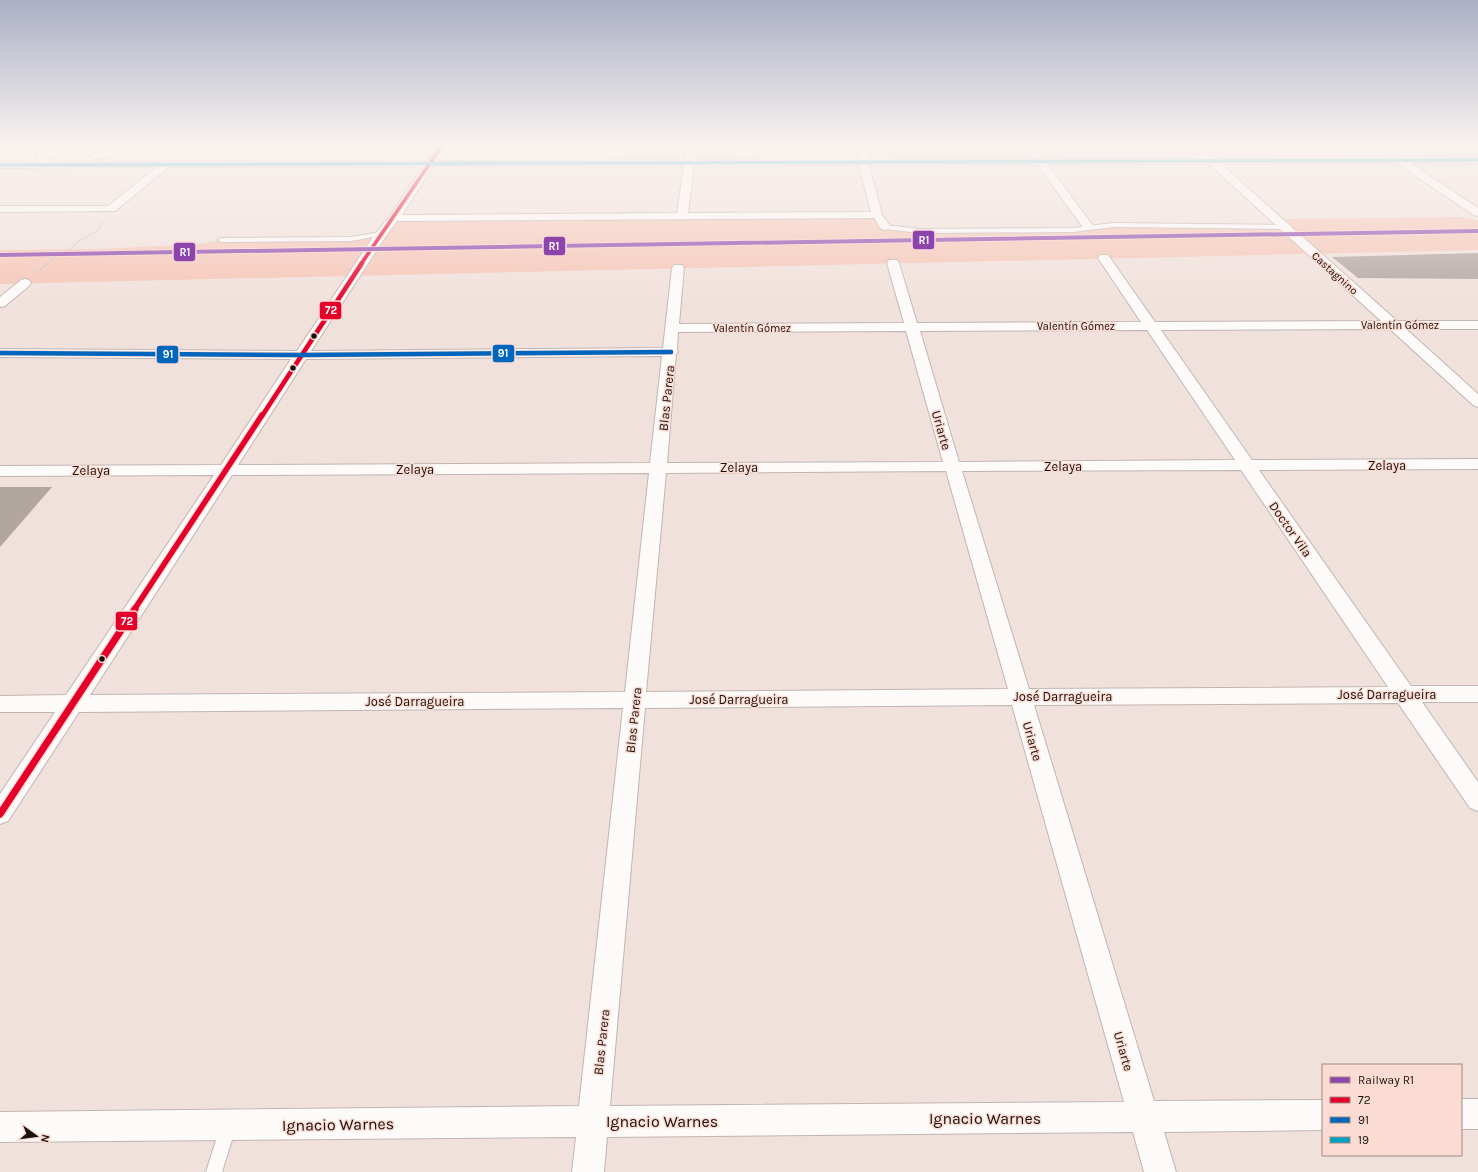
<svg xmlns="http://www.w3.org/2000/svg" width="1478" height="1172" viewBox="0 0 1478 1172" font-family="Karla,sans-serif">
  <rect width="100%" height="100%" fill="#f1e1dc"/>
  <!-- built -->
  <path fill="#f4d8cf" d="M366 144H389L401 152 392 156H350L358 146Z"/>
  <!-- green -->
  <path fill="#f6c6b7" d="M877 215 885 227 921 231 1073 230 1088 227H1283L1275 219 1461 217 1478 220V250L0 284V250L98 249 200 244 221 240 351 239 381 234 394 218Z"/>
  <!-- building -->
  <path fill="#b2a6a1" d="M1478 253V279L1358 278 1332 257Z
    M0 487H52L0 547Z"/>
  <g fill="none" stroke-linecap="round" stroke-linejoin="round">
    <defs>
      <path id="lane" d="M1113 223 1283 225 1286 227 1283 229 1113 227 1073 232 921 233 885 229 882 227 885 225 921 229 1073 228Z
        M381 232 383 233V235L351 241 221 242 218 240 221 238 351 237Z
        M228 1119 234 1121 236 1127 222 1172H206L222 1121Z"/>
      <path id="street" d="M34 144H44L48 161 55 160 59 162 427 161 438 144H448L437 161 685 160 687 144H697L695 160 858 159 854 144H864L868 159H1033L1022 144H1032L1043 159 1203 158 1188 144H1199L1214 158 1388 157 1369 144H1381L1401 157H1478V163H1410L1478 208V216L1474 215 1396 163 1221 164 1397 321H1478V329H1406L1478 394V407L1473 405 1390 329 1161 330 1252 460 1478 459V469L1259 470 1411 686H1478V702H1422L1478 782V811L1470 808 1398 703 1034 705 1154 1101 1323 1100V1130L1164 1132 1176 1172H1144L1133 1132 607 1137 604 1172H572L576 1137 0 1142V1112L579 1106 623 708 79 712 8 821 0 824V794L55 712H0V696L66 695 214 475 0 476V466L221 465 291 359 0 357V349L297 351 375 234 390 216 423 167H169L115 211 0 212V206H108L157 167 0 168V162H38ZM1037 164 1084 229 1088 230 1094 227 1047 164H1209L1381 321 1155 322 1108 255H1100L1098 258 1141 322 917 323 899 263 897 260H889L887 263 904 323 679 324 684 268 682 265H674L672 268 663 348 311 351 386 236 397 221 874 218 881 229 885 230 891 227 882 215 869 165ZM859 165 871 212 688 213 694 166ZM433 166H684L677 213 402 215ZM1147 330 1235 460 959 462 920 331ZM906 331 943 462 667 463 676 354 678 352 677 350 678 332ZM662 356 650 463 238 465 306 359ZM1241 470 1388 687 1029 689 962 471ZM946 471 1008 689 646 692 666 473ZM649 473 625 692 90 695 232 475ZM1012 705 1124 1102 610 1106 645 708Z
        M146 144H168L163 147 95 159 90 156 95 153Z
        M25 279 29 280 31 283 29 286 5 306 0 307V297L21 280Z
        M1461 1099H1478V1129H1461Z"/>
    </defs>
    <!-- lane casing -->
    <use href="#lane" stroke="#c1b5b1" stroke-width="2"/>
    <!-- street casing -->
    <use href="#street" stroke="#c1b5b1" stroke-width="2"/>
    <!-- path-far1 -->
    <path stroke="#cbc5c4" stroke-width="1.5" stroke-dasharray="2 1" stroke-linecap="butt" d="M47 264 55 257 64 254 79 241 97 231 103 223"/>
    <!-- path -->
    <path stroke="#cbc5c4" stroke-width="2" stroke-dasharray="3 1.5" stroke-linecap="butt" d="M36 273 48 263"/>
    <!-- lane -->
    <use href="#lane" fill="#fdfafa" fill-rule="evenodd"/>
    <!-- street -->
    <use href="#street" fill="#fdfafa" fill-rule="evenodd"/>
    <defs>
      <path id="bus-1-far3" d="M361 264 443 144"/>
      <path id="bus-1-far2" d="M262 416 362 263"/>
      <path id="bus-1-far1" d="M134 610 262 415"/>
      <path id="bus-1" d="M0 814 135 609"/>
      <path id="bus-2" d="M0 353 302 355 671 352"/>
      <path id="bus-3" d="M0 165 1478 160"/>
    </defs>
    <!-- bus-1-far3 casing -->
    <use href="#bus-1-far3" stroke="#fadcd3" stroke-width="5"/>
    <!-- bus-1-far2 casing -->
    <use href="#bus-1-far2" stroke="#fadcd3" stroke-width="6"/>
    <!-- bus-1-far1 casing -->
    <use href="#bus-1-far1" stroke="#fadcd3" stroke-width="8"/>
    <!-- bus-1 casing -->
    <use href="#bus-1" stroke="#fadcd3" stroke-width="10"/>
    <!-- bus-2 casing -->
    <use href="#bus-2" stroke="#fadcd3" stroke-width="6"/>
    <!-- bus-3 casing -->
    <use href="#bus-3" stroke="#fadcd3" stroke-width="5"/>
    <!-- bus-1-far3 -->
    <use href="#bus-1-far3" stroke="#e4002b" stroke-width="3.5"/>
    <!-- bus-1-far2 -->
    <use href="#bus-1-far2" stroke="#e4002b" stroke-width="4.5"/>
    <!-- bus-1-far1 -->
    <use href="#bus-1-far1" stroke="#e4002b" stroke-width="5.5"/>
    <!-- bus-1 -->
    <use href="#bus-1" stroke="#e4002b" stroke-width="7"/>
    <!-- bus-2 -->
    <use href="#bus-2" stroke="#0065bd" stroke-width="4.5"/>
    <!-- bus-3 -->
    <use href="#bus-3" stroke="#01a1c4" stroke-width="3.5"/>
    <defs>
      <path id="rail-1" d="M0 255 1478 231"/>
    </defs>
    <!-- rail-1 casing -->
    <use href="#rail-1" stroke="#fadcd3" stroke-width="5.5"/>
    <!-- rail-1 -->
    <use href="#rail-1" stroke="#8e44ad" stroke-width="4"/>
  </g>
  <!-- sky -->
  <linearGradient id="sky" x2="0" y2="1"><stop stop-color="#abb0c6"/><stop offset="0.47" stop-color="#f9f2ef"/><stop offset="1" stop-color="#f9f2ef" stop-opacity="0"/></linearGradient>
  <rect width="1478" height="308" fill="url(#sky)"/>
  <!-- markers -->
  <g fill="#1a100d" stroke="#fadcd3" stroke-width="1.5">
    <circle cx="314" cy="336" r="3.5"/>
    <circle cx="293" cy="368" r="3.5"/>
    <circle cx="102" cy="659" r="3.5"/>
  </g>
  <g text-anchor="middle" stroke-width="3" stroke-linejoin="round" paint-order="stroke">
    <!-- far-street labels -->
    <g font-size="11" fill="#1a100d" stroke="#fadcd3">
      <text transform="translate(1335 273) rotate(42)" y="4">Castagnino</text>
      <text x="1400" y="329">Valentín Gómez</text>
      <text x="1076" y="330">Valentín Gómez</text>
      <text x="752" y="332">Valentín Gómez</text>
    </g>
    <!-- street labels -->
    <g font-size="13" fill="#1a100d" stroke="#fadcd3">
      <text transform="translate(666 398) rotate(-84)" y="5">Blas Parera</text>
      <text transform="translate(942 430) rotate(74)" y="5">Uriarte</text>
      <text x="1387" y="470">Zelaya</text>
      <text x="1063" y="471">Zelaya</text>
      <text x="739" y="472">Zelaya</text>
      <text x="415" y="474">Zelaya</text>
      <text x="91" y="475">Zelaya</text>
      <text transform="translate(1291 529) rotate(55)" y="5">Doctor Vila</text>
      <text x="1387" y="699">José Darragueira</text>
      <text x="1063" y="701">José Darragueira</text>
      <text x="739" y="704">José Darragueira</text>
      <text x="415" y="706">José Darragueira</text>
      <text transform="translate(633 720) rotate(-84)" y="5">Blas Parera</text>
      <text transform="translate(1033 741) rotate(74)" y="5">Uriarte</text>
      <text transform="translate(601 1042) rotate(-84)" y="5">Blas Parera</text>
      <text transform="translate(1124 1051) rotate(74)" y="5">Uriarte</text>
    </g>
    <!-- near-street labels -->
    <g font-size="16" fill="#1a100d" stroke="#fadcd3">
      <text x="985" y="1124">Ignacio Warnes</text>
      <text x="662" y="1127">Ignacio Warnes</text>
      <text transform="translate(338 1124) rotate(-1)" y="6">Ignacio Warnes</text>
    </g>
  </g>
  <g stroke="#fadcd3" stroke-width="1.5">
    <rect x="912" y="230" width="23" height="20" rx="4" fill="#8e44ad"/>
    <rect x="543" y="236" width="23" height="20" rx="4" fill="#8e44ad"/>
    <rect x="173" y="242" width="23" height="20" rx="4" fill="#8e44ad"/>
    <rect x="319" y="301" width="23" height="19" rx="4" fill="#e4002b"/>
    <rect x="492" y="344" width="23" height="19" rx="4" fill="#0065bd"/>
    <rect x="156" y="345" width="23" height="19" rx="4" fill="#0065bd"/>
    <rect x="115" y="611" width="23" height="20" rx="4" fill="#e4002b"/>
  </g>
  <g font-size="11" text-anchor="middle" font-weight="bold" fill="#fff">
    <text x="924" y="244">R1</text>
    <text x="554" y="250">R1</text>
    <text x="185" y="256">R1</text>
    <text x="331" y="314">72</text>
    <text x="503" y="357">91</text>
    <text x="168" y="358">91</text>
    <text x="127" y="625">72</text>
  </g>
  <!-- legend -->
  <rect x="1322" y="1064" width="140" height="92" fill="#fadcd3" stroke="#a08a84"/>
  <rect x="1330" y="1077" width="20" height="6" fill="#8e44ad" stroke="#a08a84"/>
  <text x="1358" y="1084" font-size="12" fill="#1a100d">Railway R1</text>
  <rect x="1330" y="1097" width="20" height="6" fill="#e4002b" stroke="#a08a84"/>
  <text x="1358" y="1104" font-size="12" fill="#1a100d">72</text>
  <rect x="1330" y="1117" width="20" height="6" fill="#0065bd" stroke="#a08a84"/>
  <text x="1358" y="1124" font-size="12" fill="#1a100d">91</text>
  <rect x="1330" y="1137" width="20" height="6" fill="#01a1c4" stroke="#a08a84"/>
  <text x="1358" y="1144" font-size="12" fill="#1a100d">19</text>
  <!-- north arrow -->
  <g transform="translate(36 1136) rotate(104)" stroke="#fadcd3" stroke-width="3" paint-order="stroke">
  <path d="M0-3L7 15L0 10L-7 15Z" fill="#1a100d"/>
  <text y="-6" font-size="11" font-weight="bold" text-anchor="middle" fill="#1a100d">N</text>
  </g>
</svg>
